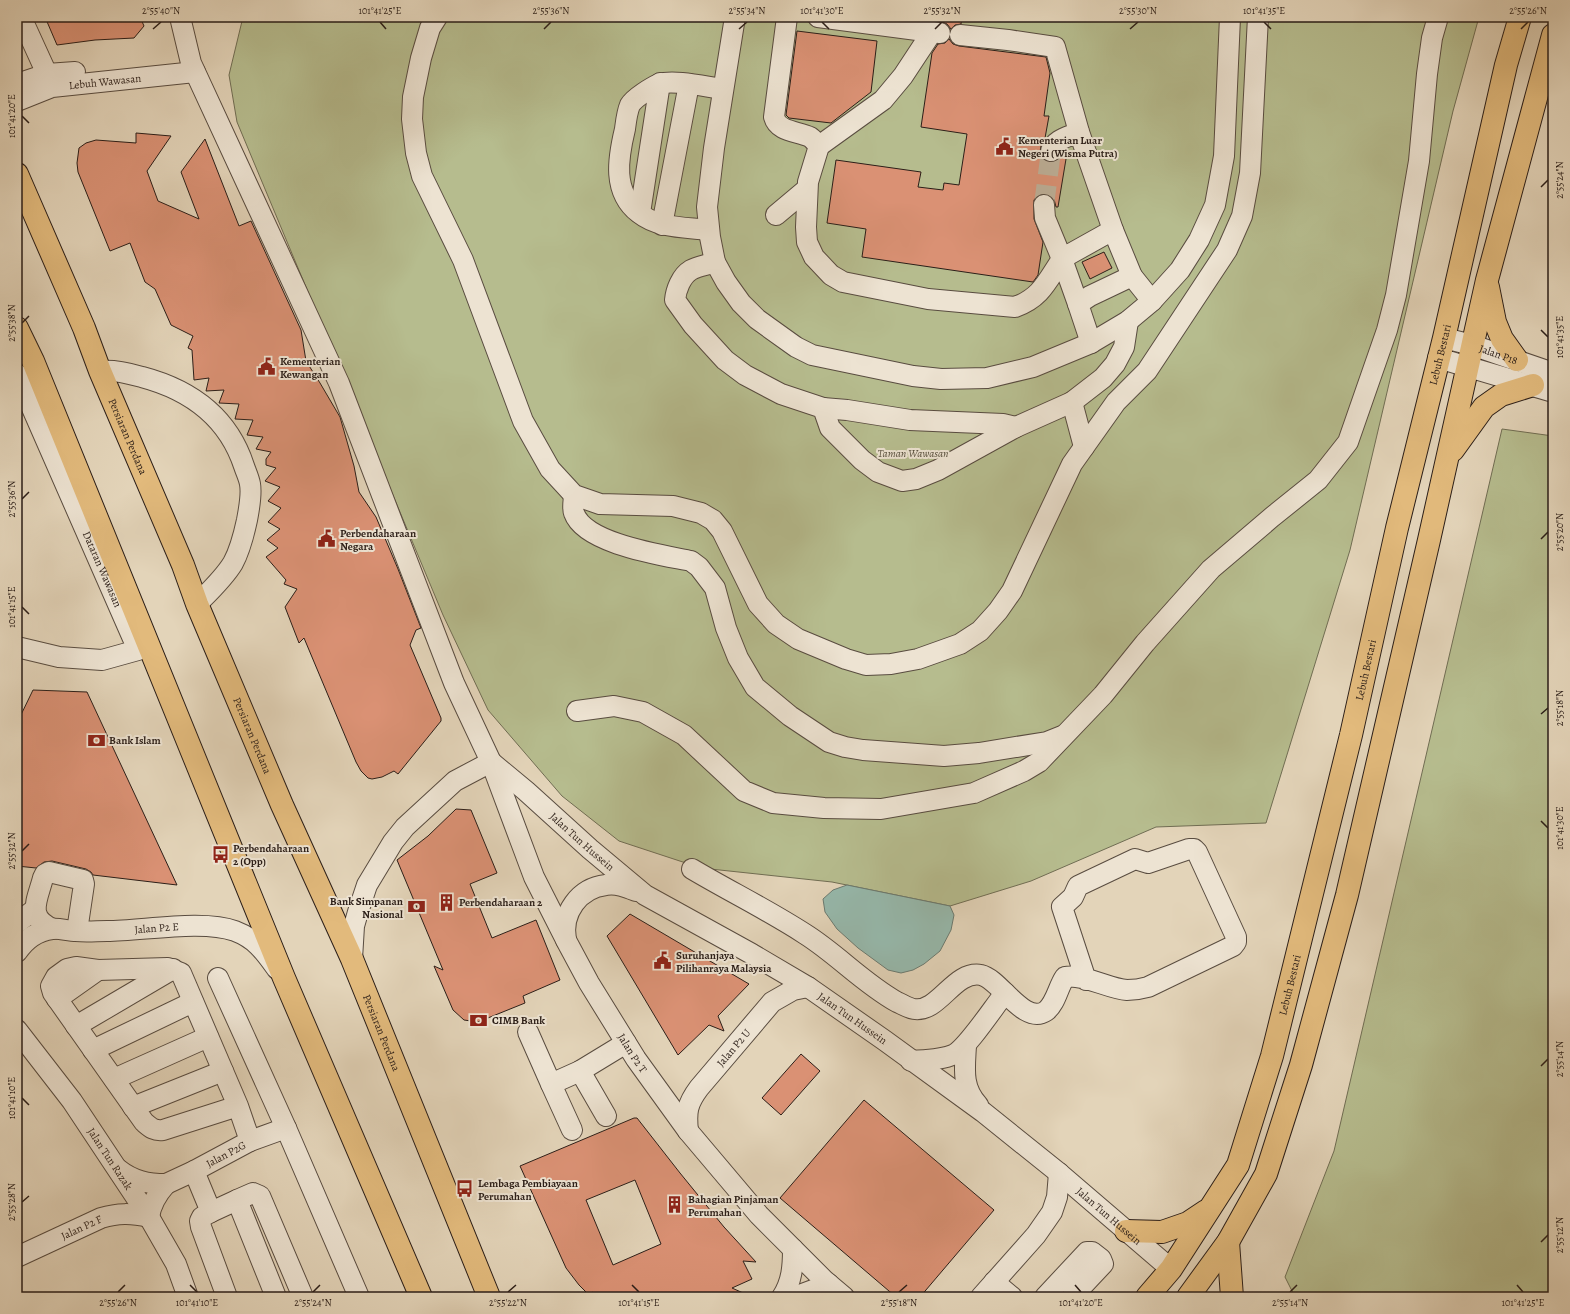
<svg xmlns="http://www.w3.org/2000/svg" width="1570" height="1314" viewBox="0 0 1570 1314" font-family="Alegreya,serif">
  <rect width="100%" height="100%" fill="#e3d4b9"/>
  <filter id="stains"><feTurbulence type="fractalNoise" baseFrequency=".005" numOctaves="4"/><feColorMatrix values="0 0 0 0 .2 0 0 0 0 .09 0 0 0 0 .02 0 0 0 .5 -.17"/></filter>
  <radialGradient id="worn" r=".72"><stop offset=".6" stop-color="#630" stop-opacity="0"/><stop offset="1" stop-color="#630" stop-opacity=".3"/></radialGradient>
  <!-- green -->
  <path fill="#b6bc8e" stroke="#706d53" d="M243 17H1479L1453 111 1350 550 1266 823 1156 827 1031 881 950 906 832 882 701 868 619 841 562 796 488 710 443 615 237 122 229 75Z
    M1502 429 1553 436V1297H1295L1285 1277 1334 1151Z"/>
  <!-- water -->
  <path fill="#96b8ab" stroke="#6b7a70" d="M847 885 950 906 954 915 951 930 940 951 924 964 913 970 901 973 888 970 858 948 837 929 825 912 823 899 833 890Z"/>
  <!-- building -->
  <path fill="#da9174" stroke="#2b1e18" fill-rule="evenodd" d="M45 17H140L144 26 134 38 95 40 57 45Z
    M942 17H962L961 24 955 25 951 29 947 24 942 22Z
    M797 31 877 41 871 92 831 123 789 118 786 115Z
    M949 39 953 44 959 46 1046 57 1050 73 1044 116H1049L1045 138 1041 146 1040 152 1042 158 1046 162H1052L1058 160 1063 152 1067 153 1058 207H1056L1054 199 1049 195 1043 194 1038 195 1034 200V219L1043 242 1038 275 1033 282 862 257 866 229 827 223 836 160 921 172 918 187 943 190 944 183 959 185 967 134 921 127 932 53 938 44 945 43Z
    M136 133 171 136 147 171 158 201 199 219 181 172 205 139 239 226 251 221 301 330 306 361 320 383 340 417 354 466 359 492 376 517 398 569 421 628 416 630 410 645 441 718V721L398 774 394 771 382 777 372 779 368 778 361 771 356 762 304 638 299 643 285 607 297 589 284 584 286 580 266 557 278 548 267 540 280 529 268 522 281 508 268 501 280 487 265 481 276 468 266 465V459L271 452 256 449 263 437 247 435 253 420 235 419 239 404 219 403 224 390 206 391 209 378 194 380 192 350 188 348 193 336 171 325 155 289 145 282 130 243 110 251 78 172 77 163 79 148 86 143 96 140 136 143Z
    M1104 252 1112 268 1090 279 1082 262Z
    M33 690 87 692 177 885 93 875 91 872 86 869 52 861 44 862 36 868 17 866V723Z
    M456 809 471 810 497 873 470 884 492 938 536 920 560 980 523 996 525 1003 478 1022 464 1020 453 1010 434 966 443 970 397 860 428 836Z
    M630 914 749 984 718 1016 724 1031 709 1025 678 1055 607 936Z
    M801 1054 820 1071 781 1115 762 1098Z
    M864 1100 994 1210 920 1297H896L780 1198Z
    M634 1118H637L680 1173 724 1227 756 1262 743 1261 752 1279 732 1288 752 1297H599L592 1292 590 1296 579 1285 566 1268 520 1166ZM635 1180 661 1244 613 1265 586 1200Z"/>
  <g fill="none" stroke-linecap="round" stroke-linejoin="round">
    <!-- minor-tunnel -->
    <path stroke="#beb099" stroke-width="20" stroke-dasharray="20 10" stroke-linecap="butt" d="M1044 205 1051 151"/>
    <defs>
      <g id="minor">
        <path d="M21 17 47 74"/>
        <path id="s1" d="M180 17 191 63 339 383 454 683 491 762 534 877 567 942 589 983 636 1059 688 1131 759 1215 825 1281 844 1297"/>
        <path d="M437 17 430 28 421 58 413 97 412 119 416 153 422 176 463 260 523 421 550 469 574 495 600 504 673 506 701 513 713 520 722 531 758 604 776 624 798 639 846 659 866 665 891 664 918 659 960 644 980 631 998 611 1012 591 1072 464 1116 402 1147 371 1227 250 1242 216 1250 173 1258 17"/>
        <path d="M735 17 714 148 707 207 710 237 715 262 726 282 741 303 757 319 796 347 812 355 913 376 941 379 987 378 1033 367 1091 343 1128 321 1152 301 1180 270 1199 240 1215 205 1224 156 1230 17"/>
        <path d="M787 17 774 117C778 132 797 131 810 137 813 139 816 143 819 146L808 182 806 227 807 242 814 257 831 275 843 282 928 299 1015 307C1041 298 1047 281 1062 259L1078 304"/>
        <path d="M818 17 940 33"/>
        <path d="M960 35 1008 40 1055 47 1079 132 1113 230 1132 276"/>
        <path d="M17 84 47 74 75 72"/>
        <path id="s2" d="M17 101 52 87 195 72"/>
        <path d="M819 146 883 100 903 76 932 32"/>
        <path d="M1051 151C1055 139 1068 137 1079 132"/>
        <path d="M1044 205 1045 218 1062 259 1070 254 1113 230"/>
        <path d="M640 213 660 83"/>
        <path d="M776 215 807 189"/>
        <path d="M662 225 689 84"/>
        <path d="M709 230C686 227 659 229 639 213 612 192 618 158 625 129 626 121 627 112 630 105 634 98 652 87 659 84 674 79 707 87 723 89"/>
        <path d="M715 262C708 265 698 266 691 270 681 276 676 290 675 300L693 325 725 360 745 375 781 394 823 408 830 428 862 460 878 472 902 481 916 479 938 470 1016 427 1072 402 1103 378 1115 364 1124 347 1128 321"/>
        <path id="s3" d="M1444 338 1472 345 1553 373"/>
        <path d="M1091 343 1078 304 1090 296 1132 276 1152 301"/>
        <path d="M1438 358 1553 392"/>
        <path d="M100 371C116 370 127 373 142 377 191 390 228 417 244 466 246 472 249 478 250 484 252 495 249 509 247 520 244 534 240 550 233 563 224 578 210 591 197 604"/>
        <path id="s4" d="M17 374 138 650 102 660 59 657 17 647"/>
        <path d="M1072 402 1084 447"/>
        <path d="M823 408 847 410 910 420 1003 424 1016 427"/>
        <path d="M574 495C574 500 572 508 574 513 585 544 662 555 691 561L699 567 715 588 726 628 738 658 755 687 790 716 829 742 845 747 863 750 944 756 979 753 1047 742 1062 736"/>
        <path d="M577 711 614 706 643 712 684 735 744 791 773 803 824 808 881 809 974 793 1024 771 1039 762 1103 695 1145 643 1211 569 1272 517 1318 480 1348 442 1387 330 1396 295 1419 161 1427 74 1432 38 1438 17"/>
        <path id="s5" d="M491 762 526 791 590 849 645 895 752 954 808 987 884 1040 983 1112 1059 1173 1171 1269"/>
        <path d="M692 869C729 891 768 910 805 934 837 954 863 983 897 1002 902 1004 908 1008 914 1009 939 1013 954 970 981 975 1000 979 1024 1026 1046 1011 1056 1003 1058 987 1065 977 1082 973 1109 989 1127 990 1134 990 1141 989 1148 987L1233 946 1236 942V937L1197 852 1194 849H1189L1148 863 1135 859 1078 886 1073 897 1062 907 1086 980"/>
        <path d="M17 923 34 910"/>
        <path d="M53 929C26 917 37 901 43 878L45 874 49 872 83 880 84 884 77 931"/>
        <path d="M566 940C561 913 579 888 606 885 616 883 626 887 636 891"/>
        <path id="s6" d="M17 952C25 940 37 931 52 929 59 928 68 931 76 931 86 932 97 931 107 931 142 931 203 919 235 931 256 939 264 951 277 969"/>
        <path d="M352 959 354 926 358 912 367 885 393 842 405 827 455 781 491 762"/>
        <path d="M218 978 286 1128 359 1297"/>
        <path d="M57 999 98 970"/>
        <path d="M76 1026 173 969"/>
        <path id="s7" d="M17 1030 72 1101 149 1217 176 1264 188 1297"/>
        <path d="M528 1032 551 1084"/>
        <path d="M966 1045C965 1067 961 1087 978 1105"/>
        <path d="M93 1050 193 1002"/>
        <path d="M911 1061C925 1060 942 1060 955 1054 969 1045 993 1008 1005 993"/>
        <path d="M114 1079 208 1037"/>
        <path d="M238 1106 163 1130C154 1131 151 1128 144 1122L53 993 51 986 56 977 67 969 76 967 98 970 168 968 181 973 238 1106 250 1141"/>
        <path d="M133 1107 223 1071"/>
        <path d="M606 1116 580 1071 626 1043"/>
        <path d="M572 1130 551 1084 580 1071"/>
        <path id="s8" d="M688 1131C686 1112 687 1104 699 1088L772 1002 793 990 808 987"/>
        <path d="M194 1171 211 1212 237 1200 276 1297"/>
        <path id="s9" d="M166 1184 194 1171 250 1141 286 1128"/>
        <path d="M237 1200 253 1193 260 1196 303 1297"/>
        <path d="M211 1212 202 1217 200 1221 201 1227 227 1297"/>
        <path id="s10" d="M17 1257 101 1218C118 1213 131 1213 149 1217 151 1204 157 1194 166 1184 148 1184 133 1181 118 1169"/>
        <path d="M994 1282 1012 1297"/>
        <path d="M782 1297C792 1282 793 1266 793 1249"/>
        <path d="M794 1297 829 1284"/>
        <path d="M981 1297 1036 1235 1052 1212 1057 1197 1059 1173"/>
        <path d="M1045 1297 1087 1252H1092L1101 1259 1103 1264 1072 1297"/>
      </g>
      <g id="major">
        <path id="s11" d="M17 174 84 328 100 371 183 565 197 604 282 805 352 959 489 1297"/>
        <path d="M1488 287 1495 322 1502 339 1517 360"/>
        <path d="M17 328 33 361 284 978 421 1297"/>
        <path d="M1453 450 1484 407 1501 395 1533 385"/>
        <path d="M1126 1231 1162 1232 1188 1223 1206 1211"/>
        <path d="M1228 1242 1232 1297"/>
        <path id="s12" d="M1147 1297 1171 1269 1238 1165 1272 1056 1351 735 1397 528 1444 338 1506 65 1520 17"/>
        <path d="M1188 1297 1228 1242 1266 1174 1301 1065 1347 895 1429 540 1487 280 1553 35"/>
      </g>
    </defs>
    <!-- minor casing -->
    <use href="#minor" stroke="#594c40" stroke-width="22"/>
    <!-- major casing -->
    <use href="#major" stroke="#2b1e18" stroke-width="24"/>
    <!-- minor -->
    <use href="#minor" stroke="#ede3d2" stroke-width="20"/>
    <!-- major -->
    <use href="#major" stroke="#e2ba7c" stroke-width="22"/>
  </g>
  <!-- ticks -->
  <path fill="none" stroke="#2b1e18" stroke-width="1.5" d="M380 22 386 29M822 22 829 29M1264 22 1271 29M153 29 161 22M544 29 551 22M739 29 747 22M935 29 942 22M1130 29 1138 22M1521 29 1528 22M22 116 29 123M1541 187 1548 180M22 323 29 316M1541 330 1548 337M22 499 29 492M1541 539 1548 532M22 607 29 614M1541 714 1548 708M1541 821 1548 828M22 851 29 844M1541 1066 1548 1059M22 1098 29 1105M22 1202 29 1196M1541 1242 1548 1235M190 1285 197 1292M632 1285 639 1292M1075 1285 1081 1292M1517 1285 1523 1292M118 1292 125 1285M313 1292 320 1285M508 1292 516 1285M899 1292 907 1285M1290 1292 1297 1285"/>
  <!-- icons -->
  <defs>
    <symbol id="civic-bare" viewBox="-9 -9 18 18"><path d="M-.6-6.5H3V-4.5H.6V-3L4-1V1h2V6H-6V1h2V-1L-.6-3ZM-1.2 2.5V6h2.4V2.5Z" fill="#8f2418" stroke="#ede3d2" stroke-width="2.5" paint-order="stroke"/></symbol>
    <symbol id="bank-bare" viewBox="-9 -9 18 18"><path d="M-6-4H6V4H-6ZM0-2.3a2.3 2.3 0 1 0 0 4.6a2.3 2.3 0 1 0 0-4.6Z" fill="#8f2418" stroke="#ede3d2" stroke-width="2.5" paint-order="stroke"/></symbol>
    <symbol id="bus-bare" viewBox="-9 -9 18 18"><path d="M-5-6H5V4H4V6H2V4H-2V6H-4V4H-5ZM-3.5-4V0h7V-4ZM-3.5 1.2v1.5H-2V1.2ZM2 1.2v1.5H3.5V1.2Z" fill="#8f2418" stroke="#ede3d2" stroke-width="2.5" paint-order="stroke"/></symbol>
    <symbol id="building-bare" viewBox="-9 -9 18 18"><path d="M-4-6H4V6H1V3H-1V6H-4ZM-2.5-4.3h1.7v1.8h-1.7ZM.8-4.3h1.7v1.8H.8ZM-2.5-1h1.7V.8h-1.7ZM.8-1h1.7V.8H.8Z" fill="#8f2418" stroke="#ede3d2" stroke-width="2.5" paint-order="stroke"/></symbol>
  </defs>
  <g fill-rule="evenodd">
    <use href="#civic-bare" x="992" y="134" width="25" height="25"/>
    <use href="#civic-bare" x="254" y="354" width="25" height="25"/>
    <use href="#civic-bare" x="314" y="526" width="25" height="25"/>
    <use href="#bank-bare" x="84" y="728" width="25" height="25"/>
    <use href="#bus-bare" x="208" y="842" width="25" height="25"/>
    <use href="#building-bare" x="434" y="890" width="25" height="25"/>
    <use href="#bank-bare" x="404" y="894" width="25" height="25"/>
    <use href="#civic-bare" x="650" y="948" width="25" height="25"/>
    <use href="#bank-bare" x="466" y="1008" width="25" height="25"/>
    <use href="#bus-bare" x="452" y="1176" width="25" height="25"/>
    <use href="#building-bare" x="662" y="1192" width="25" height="25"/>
  </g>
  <g text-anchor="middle" stroke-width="4" stroke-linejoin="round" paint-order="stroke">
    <!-- street labels -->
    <g font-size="11" fill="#2b1e18" stroke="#ede3d2">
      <text dy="4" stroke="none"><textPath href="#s2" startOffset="91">Lebuh Wawasan</textPath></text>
      <text dy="4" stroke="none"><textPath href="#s3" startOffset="57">Jalan P18</textPath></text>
      <text dy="4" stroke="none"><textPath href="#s12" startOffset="996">Lebuh Bestari</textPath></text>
      <text dy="4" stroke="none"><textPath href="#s11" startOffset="285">Persiaran Perdana</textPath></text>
      <text dy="4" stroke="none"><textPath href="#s4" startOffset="213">Dataran Wawasan</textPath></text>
      <text dy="4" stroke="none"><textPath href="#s12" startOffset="672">Lebuh Bestari</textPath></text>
      <text dy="4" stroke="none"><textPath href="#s11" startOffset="609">Persiaran Perdana</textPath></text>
      <text dy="4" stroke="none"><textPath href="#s5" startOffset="121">Jalan Tun Hussein</textPath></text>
      <text dy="4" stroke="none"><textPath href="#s6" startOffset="148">Jalan P2 E</textPath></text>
      <text dy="4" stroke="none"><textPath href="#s12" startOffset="348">Lebuh Bestari</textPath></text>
      <text dy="4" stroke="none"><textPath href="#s5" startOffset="445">Jalan Tun Hussein</textPath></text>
      <text dy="4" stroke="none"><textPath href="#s11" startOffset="933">Persiaran Perdana</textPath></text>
      <text dy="4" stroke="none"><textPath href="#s8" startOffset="99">Jalan P2 U</textPath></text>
      <text dy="4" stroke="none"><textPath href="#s1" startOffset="1133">Jalan P2 T</textPath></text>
      <text dy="4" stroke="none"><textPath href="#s9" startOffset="67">Jalan P2G</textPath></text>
      <text dy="4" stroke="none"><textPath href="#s7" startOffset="159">Jalan Tun Razak</textPath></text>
      <text dy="4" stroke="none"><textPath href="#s5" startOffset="769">Jalan Tun Hussein</textPath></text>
      <text dy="4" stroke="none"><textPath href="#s10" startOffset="71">Jalan P2 F</textPath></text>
    </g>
    <!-- poi labels -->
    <g font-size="11" font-weight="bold" fill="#2b1e18" stroke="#ede3d2" text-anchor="start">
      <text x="1018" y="144">Kementerian Luar<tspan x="1018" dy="13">Negeri (Wisma Putra)</tspan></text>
      <text x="280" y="365">Kementerian<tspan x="280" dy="13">Kewangan</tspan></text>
      <text x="340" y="537">Perbendaharaan<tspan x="340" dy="13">Negara</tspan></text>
      <text x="109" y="744">Bank Islam</text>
      <text x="233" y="852">Perbendaharaan<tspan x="233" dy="13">2 (Opp)</tspan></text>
      <text x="403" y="905" text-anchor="end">Bank Simpanan<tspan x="403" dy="13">Nasional</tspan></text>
      <text x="459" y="906">Perbendaharaan 2</text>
      <text x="676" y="959">Suruhanjaya<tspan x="676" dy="13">Pilihanraya Malaysia</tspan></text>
      <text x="492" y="1024">CIMB Bank</text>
      <text x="478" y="1187">Lembaga Pembiayaan<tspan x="478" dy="13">Perumahan</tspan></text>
      <text x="688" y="1203">Bahagian Pinjaman<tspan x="688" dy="13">Perumahan</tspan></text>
    </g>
    <!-- park labels -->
    <g font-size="11" font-style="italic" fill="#554d3b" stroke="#ede3d2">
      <text x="913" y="457">Taman Wawasan</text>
    </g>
  </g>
  <!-- margin -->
  <rect width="1570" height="1314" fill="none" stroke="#e3d4b9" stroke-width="44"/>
  <rect x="22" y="22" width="1526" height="1270" fill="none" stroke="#2b1e18" stroke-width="1.5"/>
  <g font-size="10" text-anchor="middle" fill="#2b1e18">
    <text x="161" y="14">2°55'40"N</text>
    <text x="380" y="14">101°41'25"E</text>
    <text x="551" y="14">2°55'36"N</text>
    <text x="747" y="14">2°55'34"N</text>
    <text x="822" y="14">101°41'30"E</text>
    <text x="942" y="14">2°55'32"N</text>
    <text x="1138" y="14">2°55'30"N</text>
    <text x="1264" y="14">101°41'35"E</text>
    <text x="1528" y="14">2°55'26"N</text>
    <text transform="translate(11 116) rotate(-90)" y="4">101°41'20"E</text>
    <text transform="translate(1559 180) rotate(-90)" y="4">2°55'24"N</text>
    <text transform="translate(11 323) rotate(-90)" y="4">2°55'38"N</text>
    <text transform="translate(1559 337) rotate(-90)" y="4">101°41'35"E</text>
    <text transform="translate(11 499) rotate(-90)" y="4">2°55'36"N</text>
    <text transform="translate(1559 532) rotate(-90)" y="4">2°55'20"N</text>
    <text transform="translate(11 607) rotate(-90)" y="4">101°41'15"E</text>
    <text transform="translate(1559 708) rotate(-90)" y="4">2°55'18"N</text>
    <text transform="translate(1559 828) rotate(-90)" y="4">101°41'30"E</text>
    <text transform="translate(11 851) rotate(-90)" y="4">2°55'32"N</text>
    <text transform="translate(1559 1059) rotate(-90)" y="4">2°55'14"N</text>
    <text transform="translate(11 1098) rotate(-90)" y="4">101°41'10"E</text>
    <text transform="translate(11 1202) rotate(-90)" y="4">2°55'28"N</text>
    <text transform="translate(1559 1235) rotate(-90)" y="4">2°55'12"N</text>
    <text x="118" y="1306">2°55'26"N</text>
    <text x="197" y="1306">101°41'10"E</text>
    <text x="313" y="1306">2°55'24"N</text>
    <text x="508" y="1306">2°55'22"N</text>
    <text x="639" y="1306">101°41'15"E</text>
    <text x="899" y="1306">2°55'18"N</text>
    <text x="1081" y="1306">101°41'20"E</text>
    <text x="1290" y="1306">2°55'14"N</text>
    <text x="1523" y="1306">101°41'25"E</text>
  </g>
  <rect width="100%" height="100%" filter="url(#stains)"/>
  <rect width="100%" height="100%" fill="url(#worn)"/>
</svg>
